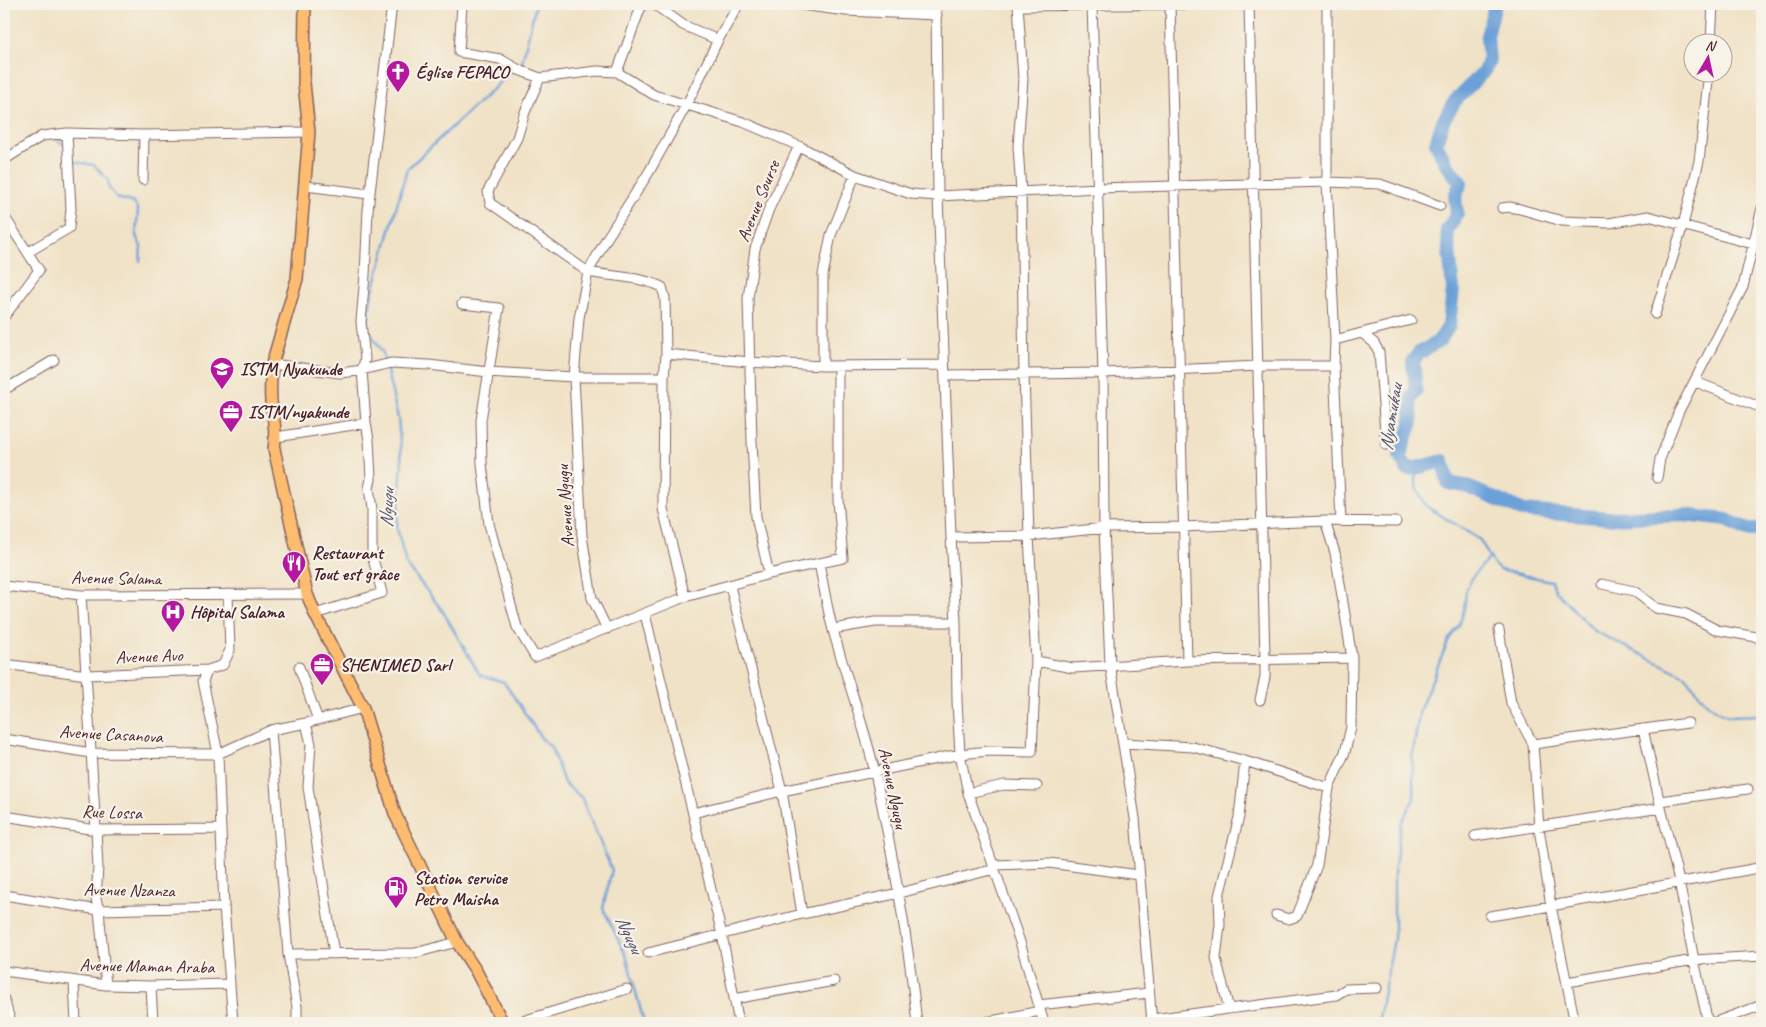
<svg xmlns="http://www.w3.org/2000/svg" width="1766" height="1027" viewBox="0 0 1766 1027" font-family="Caveat,sans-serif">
  <rect width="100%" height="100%" fill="#f7f3e8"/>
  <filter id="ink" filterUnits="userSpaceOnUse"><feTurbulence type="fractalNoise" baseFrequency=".02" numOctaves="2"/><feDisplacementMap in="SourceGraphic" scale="10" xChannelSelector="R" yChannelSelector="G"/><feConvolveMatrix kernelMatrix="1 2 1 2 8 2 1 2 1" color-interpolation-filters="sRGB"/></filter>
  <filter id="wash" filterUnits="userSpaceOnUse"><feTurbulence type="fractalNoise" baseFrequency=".0096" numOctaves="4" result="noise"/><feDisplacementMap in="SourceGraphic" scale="20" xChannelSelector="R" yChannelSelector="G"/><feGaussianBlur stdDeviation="1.12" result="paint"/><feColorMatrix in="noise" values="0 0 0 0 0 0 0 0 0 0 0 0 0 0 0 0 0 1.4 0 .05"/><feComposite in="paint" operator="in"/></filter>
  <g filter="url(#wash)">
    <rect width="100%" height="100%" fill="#f0e2c6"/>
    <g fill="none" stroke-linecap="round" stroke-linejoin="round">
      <!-- stream -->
      <path stroke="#6ca0d8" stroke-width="2.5" d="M55 138 64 145
        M70 161 94 165 108 180 109 188 117 198 134 203 138 210 136 236 141 246 140 261
        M385 362 383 353 367 328 371 298 407 169 522 62 536 4
        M386 367 398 418 402 464 397 528 406 564 442 610 480 675 504 682 542 739 551 747 564 783 581 797 612 870 603 908 627 958 644 1023
        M1416 468V487L1426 506 1480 540 1494 565 1500 570 1551 581 1556 591 1594 631 1685 676 1708 705 1728 716 1762 715
        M1378 1023 1394 939V873L1401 823 1414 799 1412 758 1420 709 1449 639 1459 626 1464 610 1466 591 1473 576 1490 557"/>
      <!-- river -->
      <path stroke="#6ca0d8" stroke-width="14" d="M1495 4 1487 36 1489 62 1484 71 1455 101 1443 121 1436 143 1446 164 1461 183 1455 196 1457 214 1447 230 1453 289 1449 326 1439 341 1419 353 1413 361 1416 390 1410 401 1412 422 1400 456 1407 469 1416 468 1443 461 1448 483 1465 486 1524 511 1610 518 1684 515 1727 520 1747 530H1762"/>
    </g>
  </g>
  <g filter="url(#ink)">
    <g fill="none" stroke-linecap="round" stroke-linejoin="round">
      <defs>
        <path id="minor" d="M462 4 459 52 500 59 519 70 540 78 597 71 617 72 654 95 743 122 799 146 855 175 911 194 938 196 1098 188 1327 182 1380 184 1440 206
          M654 4 683 25 718 40
          M794 4 846 11 937 15
          M936 4 938 196 951 537 956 622 957 701 960 754 968 793 1020 942 1044 1023
          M1092 4 1103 373 1104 528 1110 664 1135 818 1152 1023
          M1170 4 1187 661
          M1249 4 1265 659V677L1260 700
          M1327 4V182L1335 340 1334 366 1341 522
          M1018 6 1203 4
          M1711 42 1713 4
          M617 72 642 4
          M540 78 525 112 517 138 488 191 490 203 588 272C613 277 639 276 662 287L665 298 666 354 664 377 663 509 685 597
          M4 160 42 136 67 133 144 135 309 132
          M143 180 144 135
          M306 186 369 194
          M1502 208 1509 207 1520 209 1562 221 1609 223 1648 216 1753 244
          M4 216 39 270 4 317
          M28 252 69 228 71 209 67 133
          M462 304 499 308 481 420 482 464 489 524 517 627 535 657 685 597 769 574 843 558 838 500V366
          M1655 314 1683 225 1699 161 1709 72
          M1362 333 1374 343 1379 352 1386 445
          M1335 340 1411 320
          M666 354 749 362 823 366 944 365
          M272 364 340 373 362 370 365 359 361 322 365 275 368 210 392 4
          M823 366V275L831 235 855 175
          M945 375 1103 373 1259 366H1334
          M1696 382 1762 408
          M4 390 54 360
          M276 437 366 423
          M1657 478 1660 459 1679 411 1743 287 1762 208
          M951 537 1029 536 1104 528 1183 527 1325 521 1396 522
          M819 564C824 586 827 609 833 630 846 678 864 724 875 773 893 855 908 939 917 1023
          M769 574 756 517 752 441 748 298 755 249 769 209 799 146
          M1602 584 1634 591 1656 608 1686 614 1717 630 1762 638
          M4 586 81 595 307 594
          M730 586 782 791 802 914
          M81 595 96 830 98 867 96 899 99 910 106 985
          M315 614 382 593 372 555V509L369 488 371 479 369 440 366 423 362 370 391 363 429 365 488 372 574 377H664
          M645 614 722 935 739 1023
          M607 629 592 598 582 536 574 377 579 318 588 272 607 238 649 172 687 104 718 40 739 4
          M833 629 875 622H956
          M1499 630 1511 703 1533 744 1539 828 1551 906 1575 1023
          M1036 661 1073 668 1187 661 1352 658
          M4 664 87 675 208 670 223 665 230 650 228 594
          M299 667 318 720
          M208 670 203 681 218 754 224 907 233 1023
          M306 723 311 744 308 787 334 954
          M1643 729 1661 808 1679 881 1694 960 1708 1023
          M271 730 288 954 297 1007V1023
          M4 739 91 753 218 754 271 730 306 723 363 708
          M1123 743 1193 747 1245 761 1329 788
          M1533 744 1688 723
          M968 793 1004 785 1037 786
          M1660 801 1748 789
          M693 813 782 791 960 754 989 751 1032 752 1036 661 1029 536 1024 374 1021 192 1018 146 1023 79 1018 4
          M4 816 96 830 220 829
          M1475 836 1661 808
          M994 865 1049 863 1139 875
          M4 895 99 910 224 907
          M1276 915 1289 919 1297 916 1317 865 1329 788 1345 752 1351 727 1352 658 1335 553 1325 521
          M1490 916 1551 906 1758 868H1762
          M648 953 802 914 899 893 995 869
          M288 954 415 953 457 942
          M4 971 106 985 151 986 230 984
          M74 981 76 1023
          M1567 982 1694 960 1762 956
          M151 986 153 1023
          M4 999 11 1023
          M734 999 834 981
          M1038 1005 1149 993
          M1229 1009 1216 958 1220 925 1219 896 1239 817 1245 761
          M1152 1019 1336 995 1346 989 1377 988
          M516 1023 627 989
          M982 1023 1040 1011
          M1713 1023 1762 1005"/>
        <path id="major" d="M305 4 304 83 309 132 297 279 272 364C271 376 270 388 271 401 273 417 277 432 274 449L307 594 315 614 363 708 395 814 457 942 476 971 503 1023"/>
      </defs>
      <!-- minor casing -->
      <use href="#minor" stroke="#846361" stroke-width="11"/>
      <!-- major casing -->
      <use href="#major" stroke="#846361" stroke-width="14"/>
      <!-- minor -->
      <use href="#minor" stroke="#fff" stroke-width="9"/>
      <!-- major -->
      <use href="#major" stroke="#febc71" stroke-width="11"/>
    </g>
  </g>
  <!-- icons -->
  <defs>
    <symbol id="church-pin" viewBox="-11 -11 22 30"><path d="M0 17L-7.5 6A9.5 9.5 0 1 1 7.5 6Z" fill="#b5179e" stroke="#f7f3e8"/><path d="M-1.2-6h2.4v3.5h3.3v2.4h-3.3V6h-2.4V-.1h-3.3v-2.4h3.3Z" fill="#fff"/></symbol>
    <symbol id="university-pin" viewBox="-11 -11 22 30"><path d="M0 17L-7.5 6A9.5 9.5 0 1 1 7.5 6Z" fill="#b5179e" stroke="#f7f3e8"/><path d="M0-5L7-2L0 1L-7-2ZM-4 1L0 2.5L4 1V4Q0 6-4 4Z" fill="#fff"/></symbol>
    <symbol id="office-pin" viewBox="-11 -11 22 30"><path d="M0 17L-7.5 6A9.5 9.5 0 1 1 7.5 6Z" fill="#b5179e" stroke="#f7f3e8"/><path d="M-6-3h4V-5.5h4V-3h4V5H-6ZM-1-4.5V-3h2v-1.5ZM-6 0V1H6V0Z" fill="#fff"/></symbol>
    <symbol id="restaurant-pin" viewBox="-11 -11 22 30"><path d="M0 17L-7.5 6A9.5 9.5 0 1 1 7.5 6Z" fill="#b5179e" stroke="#f7f3e8"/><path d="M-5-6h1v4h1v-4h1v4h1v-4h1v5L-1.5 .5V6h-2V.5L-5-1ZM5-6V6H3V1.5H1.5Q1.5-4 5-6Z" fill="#fff"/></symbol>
    <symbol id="hospital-pin" viewBox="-11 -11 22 30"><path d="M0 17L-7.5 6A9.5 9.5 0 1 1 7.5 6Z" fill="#b5179e" stroke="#f7f3e8"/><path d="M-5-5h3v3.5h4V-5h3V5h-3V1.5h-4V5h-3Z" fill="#fff"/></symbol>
    <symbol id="fuel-pin" viewBox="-11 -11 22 30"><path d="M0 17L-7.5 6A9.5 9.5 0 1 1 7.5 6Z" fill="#b5179e" stroke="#f7f3e8"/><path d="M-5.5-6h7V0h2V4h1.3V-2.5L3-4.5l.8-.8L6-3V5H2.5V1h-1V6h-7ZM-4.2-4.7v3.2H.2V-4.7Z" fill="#fff"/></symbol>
  </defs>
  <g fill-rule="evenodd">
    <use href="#church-pin" x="384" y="58" width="28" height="38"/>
    <use href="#university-pin" x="208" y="355" width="28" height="38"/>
    <use href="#office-pin" x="217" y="398" width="28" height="38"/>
    <use href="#restaurant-pin" x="280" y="549" width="28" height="38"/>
    <use href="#hospital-pin" x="159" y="598" width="28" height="38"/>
    <use href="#office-pin" x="308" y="651" width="28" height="38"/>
    <use href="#fuel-pin" x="382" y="874" width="28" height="38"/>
  </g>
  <g text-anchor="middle" stroke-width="4.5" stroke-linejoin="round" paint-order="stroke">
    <!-- poi labels -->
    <g font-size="18" font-weight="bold" fill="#4a1f2b" stroke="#f7f3e8" text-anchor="start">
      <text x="416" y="78">Église FEPACO</text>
      <text x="240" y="375">ISTM Nyakunde</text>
      <text x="248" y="418">ISTM/nyakunde</text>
      <text x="312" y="559">Restaurant<tspan x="312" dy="21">Tout est grâce</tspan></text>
      <text x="190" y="618">Hôpital Salama</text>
      <text x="340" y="671">SHENIMED Sarl</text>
      <text x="414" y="884">Station service<tspan x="414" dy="21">Petro Maisha</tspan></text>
    </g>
    <!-- street labels -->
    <g font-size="18" fill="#4a1f2b" stroke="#f7f3e8">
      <text transform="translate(758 201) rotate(-68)" y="6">Avenue Sourse</text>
      <text transform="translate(565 506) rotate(-94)" y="6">Avenue Ngugu</text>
      <text transform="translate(116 578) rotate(1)" y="6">Avenue Salama</text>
      <text transform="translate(149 656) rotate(-2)" y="6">Avenue Avo</text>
      <text transform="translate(111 734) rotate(3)" y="6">Avenue Casanova</text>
      <text transform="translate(893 788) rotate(78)" y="6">Avenue Ngugu</text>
      <text transform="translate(112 812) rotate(2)" y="6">Rue Lossa</text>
      <text transform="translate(129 890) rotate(1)" y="6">Avenue Nzanza</text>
      <text transform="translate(147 966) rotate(1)" y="6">Avenue Maman Araba</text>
    </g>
    <!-- water labels -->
    <g font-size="19" font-style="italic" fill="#585370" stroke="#f7f3e8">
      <text transform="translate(1390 417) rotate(-81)" y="7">Nyamukau</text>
      <text transform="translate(386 508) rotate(-88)" y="7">Ngugu</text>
      <text transform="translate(630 934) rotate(65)" y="7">Ngugu</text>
    </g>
  </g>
  <!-- margin -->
  <rect width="1766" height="1027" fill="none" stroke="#f7f3e8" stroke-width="20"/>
  <!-- north arrow -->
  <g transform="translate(1708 58) rotate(9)"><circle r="24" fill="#f7f3e8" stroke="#b29e9c"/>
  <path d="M0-4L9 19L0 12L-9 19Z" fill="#b5179e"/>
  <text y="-8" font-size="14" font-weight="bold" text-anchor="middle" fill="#4a1f2b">N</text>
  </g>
</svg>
